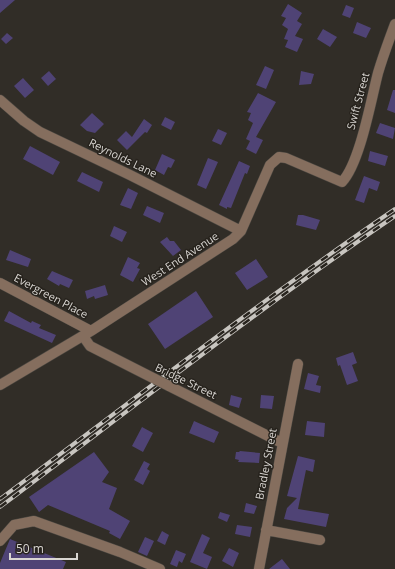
<svg xmlns="http://www.w3.org/2000/svg" width="395" height="569" viewBox="0 0 395 569" font-family="'Open Sans',sans-serif">
  <rect width="100%" height="100%" fill="#312d27"/>
  <!-- building -->
  <path fill="#4f4375" d="M0 0H15L0 13Z
    M288 4 302 13 297 21 302 24 295 36 303 39 297 52 285 47 288 40 284 39 288 29 282 25 286 18 281 16Z
    M346 5 354 8 350 18 342 15Z
    M357 22 371 28 366 38 353 33Z
    M323 29 337 37 330 47 317 39Z
    M7 33 13 38 6 44 1 39Z
    M265 66 274 70 266 89 256 85Z
    M49 71 56 79 48 86 41 78Z
    M301 71 314 74 311 84 299 85Z
    M23 78 34 90 25 98 14 86Z
    M393 90H395V113L387 110Z
    M258 93 276 102 256 137 263 140 256 154 246 149 250 141 246 139 253 123 248 120 251 113 247 112Z
    M92 113 104 124 95 133 87 131 80 125Z
    M165 117 175 122 171 130 161 125Z
    M144 119 152 125 147 133 145 132 127 150 117 140 126 131 132 137Z
    M380 123 395 128 393 139 376 133Z
    M218 129 227 133 221 145 212 141Z
    M30 146 60 162 53 175 23 159Z
    M370 151 388 156 385 166 368 161Z
    M162 154 175 160 171 168 168 167 164 175 155 170Z
    M208 158 218 162 206 189 197 185Z
    M239 161 250 166 247 174 245 173 231 208 227 207V209L219 205Z
    M82 172 103 182 99 192 77 181Z
    M364 176 380 182 377 191 369 188 364 203 355 200Z
    M128 188 138 193 131 209 120 205Z
    M147 206 164 213 160 223 143 215Z
    M298 215H303L320 220 316 230 296 225Z
    M114 226 127 232 122 242 110 236Z
    M167 237 170 241H174L181 250 173 256 160 242Z
    M10 250 31 259 28 267 6 260Z
    M128 257 140 263 137 268 140 269 133 282 120 275Z
    M256 259 268 277 247 290 235 273Z
    M52 271 73 280 69 288 60 284 59 286 47 279Z
    M105 285 108 295 95 299 94 296 87 299 85 291Z
    M196 291 213 317 165 349 148 324Z
    M9 311 31 323 32 321 41 325 39 328 56 335 52 343 4 321Z
    M353 352 357 363 352 365 358 381 347 385 340 365 338 366 336 358Z
    M308 373 319 376 316 385 321 386 320 393 304 389Z
    M231 395 242 398 239 408 229 405Z
    M261 395 274 396 272 409 260 408Z
    M194 421 219 432 214 443 189 433Z
    M307 421 325 423 324 437 305 435Z
    M142 427 153 433 143 452 132 446Z
    M240 451 260 453 259 463 238 462 239 460 235 459 236 452H239Z
    M94 452 109 472 102 482 117 488 109 509 130 521 120 539 109 533 110 531 48 505 39 512 29 497Z
    M298 456 315 460 313 472 306 470 298 509 329 514 326 527 284 519 287 508 297 498 287 496Z
    M144 461 150 464 147 469 150 471 143 485 134 480Z
    M246 503 257 506 254 514 244 512Z
    M220 512 230 515 227 522 218 518Z
    M237 525 252 527 250 537 235 534Z
    M162 531 169 535 165 545 157 541Z
    M202 534 210 538 203 553 212 557 207 569 190 562Z
    M145 537 154 541 147 556 138 552Z
    M10 539 66 562 63 569H0V563Z
    M229 548 239 553 233 567 222 561Z
    M176 550 186 554 182 563 179 561 177 567 170 564Z
    M282 559 290 569H269Z"/>
  <g fill="none" stroke-linecap="round" stroke-linejoin="round">
    <defs>
      <path id="minor" d="M0 100 24 121 40 132 130 175 241 231
        M0 283 91 331
        M83 336 90 346 155 379
        M0 385 91 331 233 239 241 231 270 165 279 157 286 158 342 182C360 163 371 100 378 73 383 56 389 40 395 24
        M169 386 282 443
        M266 530 320 540
        M0 541 14 525 34 521 120 552 160 569
        M259 569 298 364"/>
    </defs>
    <!-- minor casing -->
    <use href="#minor" stroke="#4c4842" stroke-width="11"/>
    <!-- minor -->
    <use href="#minor" stroke="#856e5e" stroke-width="10"/>
    <defs>
      <path id="rail" d="M0 499C131 402 260 301 395 209
        M0 507C131 409 260 308 395 216"/>
    </defs>
    <!-- rail casing -->
    <use href="#rail" stroke="#c8c5c0" stroke-width="4"/>
    <!-- rail -->
    <use href="#rail" stroke="#27231d" stroke-width="2.5" stroke-dasharray="8" stroke-linecap="butt"/>
    <defs>
      <path id="minor-bridge" d="M155 379 169 386"/>
    </defs>
    <!-- minor-bridge casing -->
    <use href="#minor-bridge" stroke="#4c4842" stroke-width="11" stroke-linecap="butt"/>
    <!-- minor-bridge -->
    <use href="#minor-bridge" stroke="#856e5e" stroke-width="10"/>
  </g>
  <g text-anchor="middle" stroke-width="3" stroke-linejoin="round" paint-order="stroke">
    <!-- street labels -->
    <g font-size="11" fill="#d9d6d2" stroke="#27231d">
      <text transform="translate(358 101) rotate(-75)" y="4">Swift Street</text>
      <text transform="translate(123 158) rotate(26)" y="4">Reynolds Lane</text>
      <text transform="translate(180 259) rotate(-33)" y="4">West End Avenue</text>
      <text transform="translate(51 296) rotate(28)" y="4">Evergreen Place</text>
      <text transform="translate(186 381) rotate(26)" y="4">Bridge Street</text>
      <text transform="translate(266 464) rotate(-79)" y="4">Bradley Street</text>
    </g>
  </g>
  <!-- scale -->
  <path d="M10 553v6h67v-6" fill="none" stroke="#d9d6d2" stroke-width="2"/>
  <text x="16" y="553" font-size="12" fill="#d9d6d2" stroke="#27231d" stroke-width="3" paint-order="stroke">50 m</text>
</svg>
